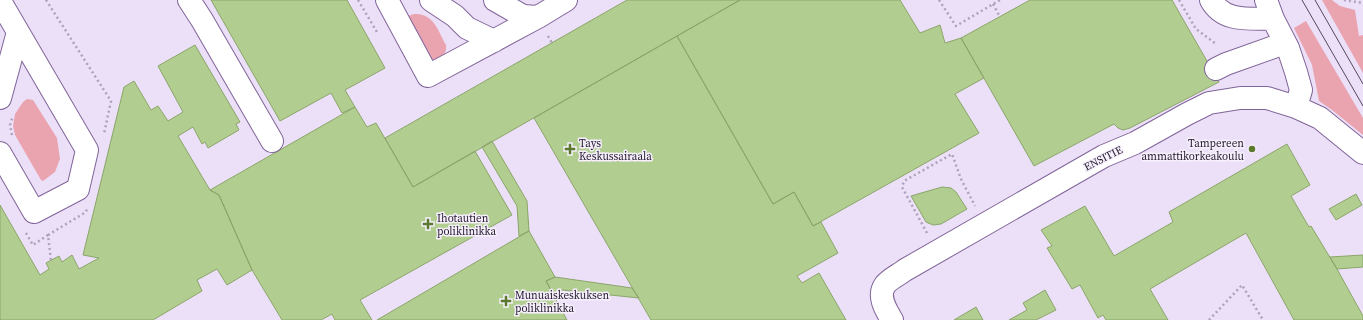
<svg xmlns="http://www.w3.org/2000/svg" width="1363" height="320" viewBox="0 0 1363 320" font-family="'Source Serif 4',serif">
  <rect width="100%" height="100%" fill="#ece0f8"/>
  <!-- green -->
  <path fill="#e9a4b0" d="M1322 0H1332L1340 6 1355 10 1359 36 1363 35V73Z
    M414 14C434 13 438 31 446 45 447 53 443 56 438 60L430 59 408 16Z
    M1306 21 1363 118V135L1332 110 1319 101 1312 65 1294 28Z
    M27 99 33 100 57 138 60 159 55 172 43 181 41 180 15 135 13 126 15 114 23 102Z"/>
  <!-- building -->
  <path fill="#b2cd90" stroke="#8ba56a" d="M211 0H347L385 68 345 90 355 107 342 113 331 93 280 121Z
    M627 0H740L413 187 385 138Z
    M740 0H900L920 33 940 25 945 43 961 38 984 78 955 94 979 133 813 226 794 192 773 204 677 36Z
    M1030 0H1172L1219 82 1130 128 1123 130 1118 128 1114 124 1034 166 961 38Z
    M677 36 773 204 794 192 813 226 821 222 838 253 797 276 802 283 819 273 846 320H651L534 118Z
    M195 45 240 122 236 124 239 130 208 148 205 142 202 144 193 127 178 136 210 190 219 195 252 270 227 285 217 269 197 280 202 291 153 320H0V205L40 275 49 269 46 263 59 256 62 262 72 255 79 269 99 258 83 255 124 87 134 81 151 110 158 106 168 121 183 112 158 66Z
    M355 107 367 127 376 123 413 187 475 151 512 215 360 300 372 320H335L332 314 321 320H282L252 270 219 195 210 190Z
    M492 141 527 201 529 231 519 236 517 206 482 147Z
    M1287 144 1310 185 1291 196 1309 227 1311 226 1337 269 1363 316V320H1294L1246 233 1150 289 1168 320H1106L1103 315 1098 318 1080 285 1072 289 1047 248 1052 246 1041 230 1085 206 1114 256 1173 222 1169 212Z
    M942 187 951 188 956 192 967 209 941 224 933 225 926 222 911 196Z
    M1356 194 1362 205 1336 220 1329 209Z
    M529 231 555 277 546 281 567 320H377Z
    M1363 255V267L1337 269 1330 257Z
    M555 277 632 288 639 298 562 290 554 295 546 281Z
    M1045 290 1056 310 1036 320H1009L1027 310 1023 303Z
    M976 307 983 320H954Z"/>
  <g fill="none" stroke-linecap="round" stroke-linejoin="round">
    <defs>
      <path id="minor" d="M189 0 202 20 272 141
        M387 0 428 76 538 17 566 0
        M431 0 455 16 467 28 494 41
        M495 0 523 16 538 17
        M1211 0C1224 23 1250 18 1273 19
        M1266 0 1273 19 1288 48 1296 72 1301 90 1296 107
        M0 1 87 150 78 189 34 212 0 153
        M1216 69 1226 64 1285 43
        M0 98 18 32
        M892 320C886 310 877 296 885 285 888 280 900 274 905 270L1104 156 1135 143 1187 114 1209 103 1240 98H1267L1296 107 1320 118 1363 153"/>
    </defs>
    <!-- minor casing -->
    <use href="#minor" stroke="#806499" stroke-width="24"/>
    <!-- path -->
    <path stroke="#ada2b9" stroke-width="2.5" stroke-dasharray="2 3" stroke-linecap="butt" d="M46 0 111 101 104 134
      M358 0 377 32
      M939 0 956 26 1000 0
      M1179 0 1196 29 1216 44
      M1344 0 1363 3
      M993 4 1000 17
      M548 36 552 43
      M12 135 10 125 13 116
      M26 233 33 245 48 235 51 261
      M927 233 902 187 904 181 952 154 961 179 975 206
      M48 235 86 212 87 209
      M1209 320 1242 285 1263 320"/>
    <!-- minor -->
    <use href="#minor" stroke="#fff" stroke-width="22"/>
    <!-- tram -->
    <path stroke="#53485d" stroke-width="1" d="M1302 0 1363 106
      M1315 0 1363 84"/>
  </g>
  <!-- markers -->
  <g fill="#5b782d" stroke="#f6f0fc" stroke-width="1.5">
    <path d="M568 143h4v4h4v4h-4v4h-4v-4h-4v-4h4z"/>
    <circle cx="1252" cy="149" r="4"/>
    <path d="M426 218h4v4h4v4h-4v4h-4v-4h-4v-4h4z"/>
    <path d="M504 295h4v4h4v4h-4v4h-4v-4h-4v-4h4z"/>
  </g>
  <g text-anchor="middle" stroke-width="3" stroke-linejoin="round" paint-order="stroke">
    <!-- poi labels -->
    <g font-size="11" fill="#23182d" stroke="#f6f0fc" text-anchor="start">
      <text x="579" y="147">Tays<tspan x="579" dy="13">Keskussairaala</tspan></text>
      <text x="1244" y="147" text-anchor="end">Tampereen<tspan x="1244" dy="13">ammattikorkeakoulu</tspan></text>
      <text x="437" y="222">Ihotautien<tspan x="437" dy="13">poliklinikka</tspan></text>
      <text x="515" y="299">Munuaiskeskuksen<tspan x="515" dy="13">poliklinikka</tspan></text>
    </g>
    <!-- street labels -->
    <g font-size="11" fill="#23182d" stroke="#f6f0fc">
      <text transform="translate(1103 158) rotate(-27)" y="4">ENSITIE</text>
    </g>
  </g>
</svg>
